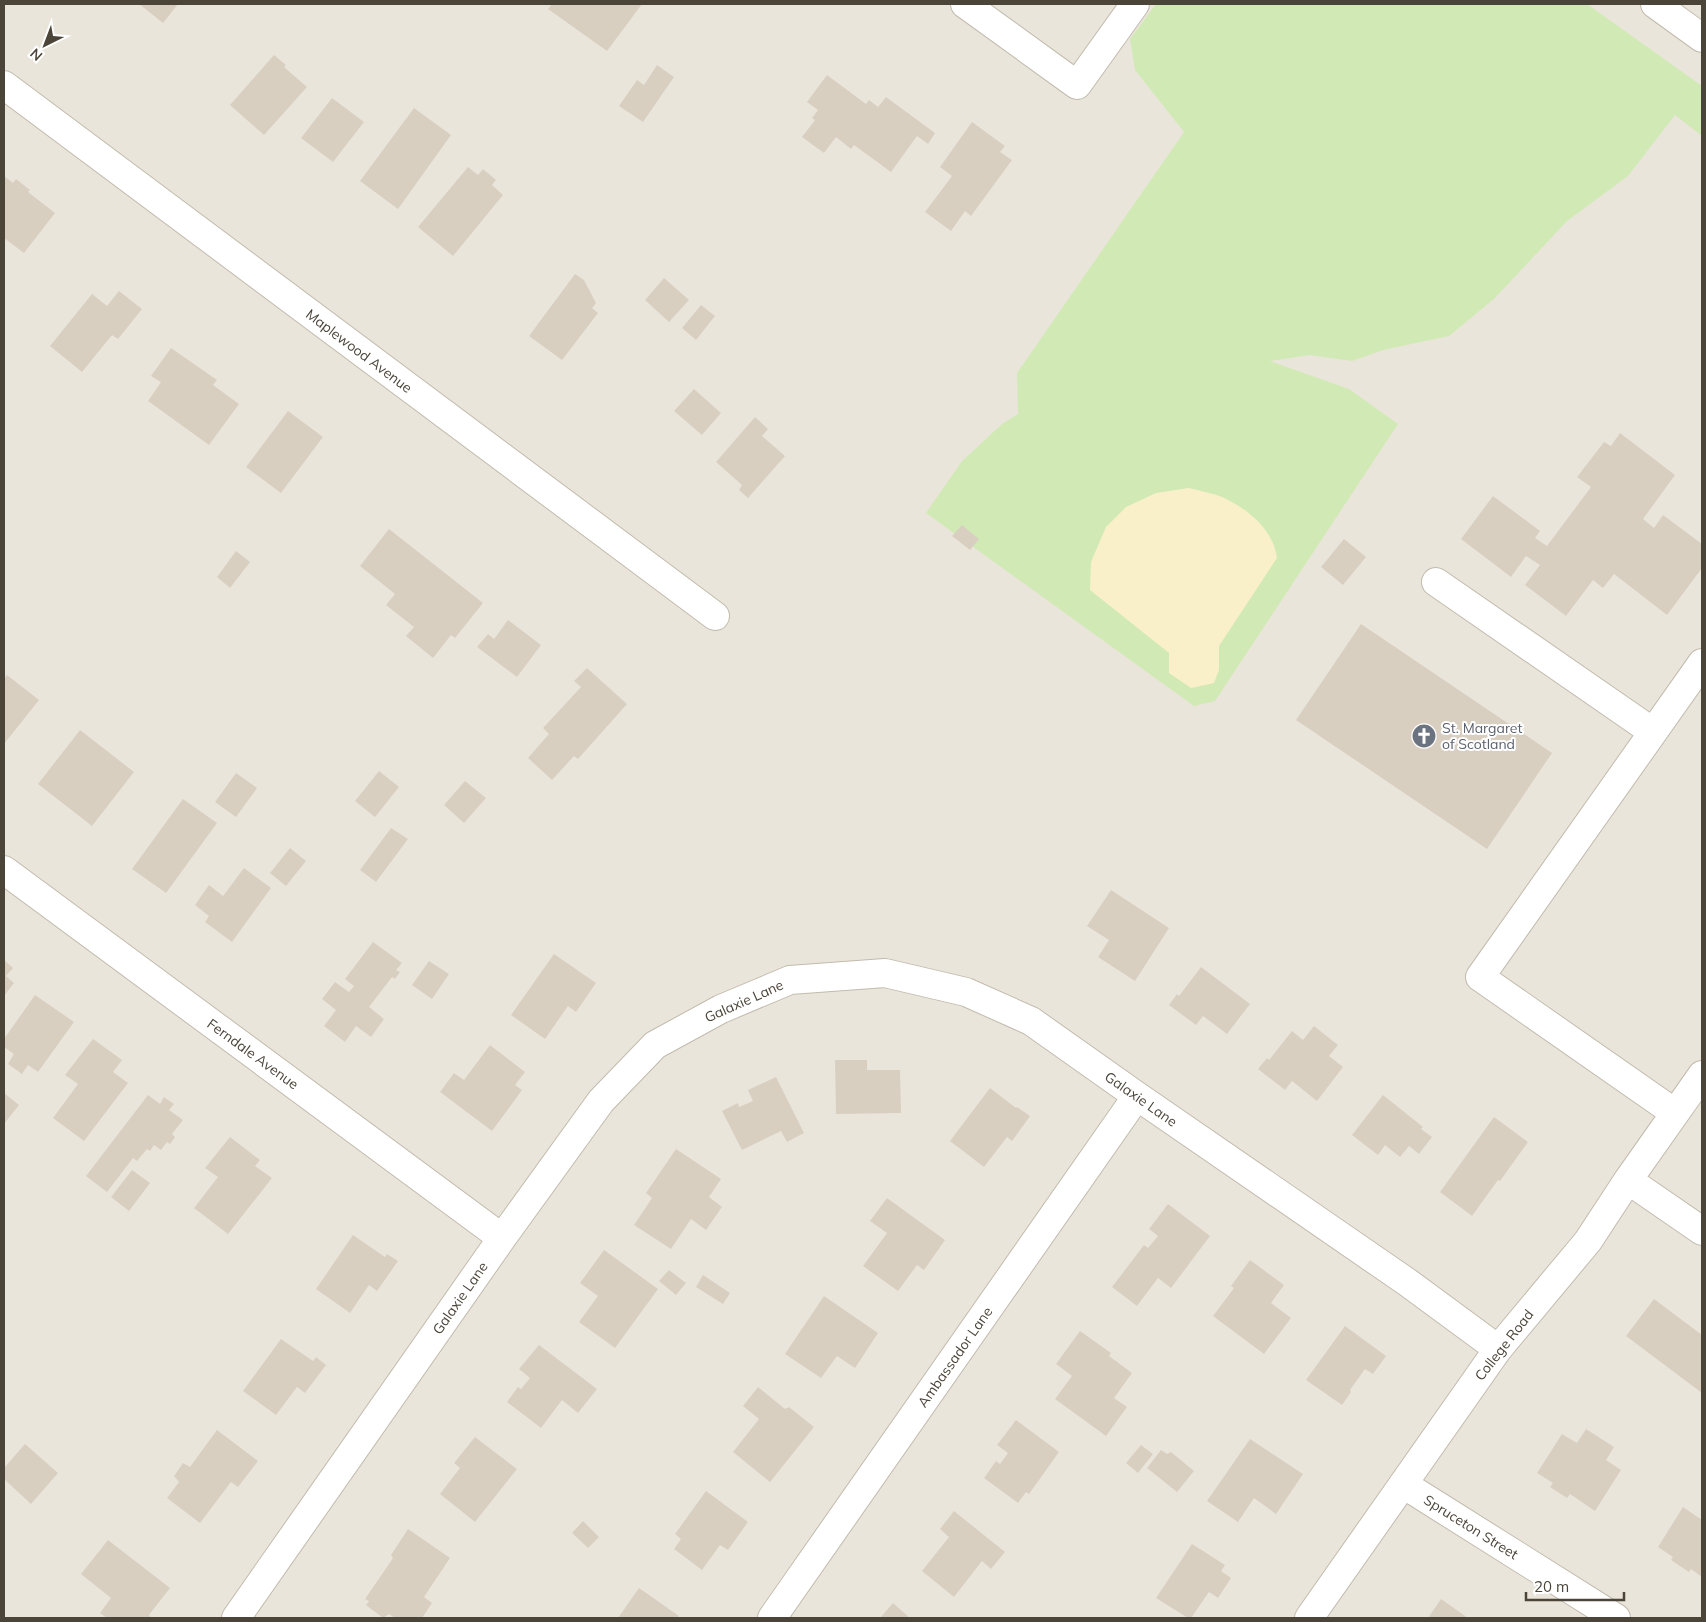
<svg xmlns="http://www.w3.org/2000/svg" width="1706" height="1622" viewBox="0 0 1706 1622" font-family="Mulish,sans-serif">
  <rect width="100%" height="100%" fill="#f6f3ec"/>
  <!-- residential -->
  <path fill="#eae5da" d="M4 4H1702V1618H4Z"/>
  <!-- green -->
  <path fill="#d1eab5" d="M1156 4H1587L1702 86V136L1675 115 1628 176 1567 221 1494 299 1449 336 1383 350 1352 361 1310 355 1270 361 1349 389 1398 424 1215 701 1194 706 926 513 962 461 1002 424 1018 414 1017 373 1184 132 1135 70 1130 39Z"/>
  <!-- sand -->
  <path fill="#f9f0c9" d="M1189 488C1200 491 1212 493 1222 497 1248 509 1273 529 1277 558L1219 646V670L1214 683 1191 688 1169 673V653L1090 590 1091 562 1106 527 1126 507 1156 493Z"/>
  <!-- building -->
  <path fill="#d8cfc1" d="M139 4H178L163 23Z
    M552 4H642L607 51 548 9Z
    M274 55 286 65 284 67 307 87 264 135 230 105Z
    M657 65 674 77 643 122 619 106 637 80 644 85Z
    M827 75 866 104 869 100 878 107 886 97 935 133 928 144 917 136 891 172 854 145 851 149 836 137 824 153 802 137 815 120 812 118 818 110 807 102Z
    M332 98 364 122 333 162 301 138Z
    M414 108 451 135 398 209 360 181Z
    M972 122 1005 146 1000 152 1012 160 971 216 965 211 951 231 925 212 952 176 940 167Z
    M468 167 478 175 483 169 496 180 492 185 503 195 453 256 418 227Z
    M4 176 13 183 16 179 30 190 28 192 55 213 24 253 4 238 5 226 4 225Z
    M575 274 584 280 596 303 592 308 598 313 562 360 529 336Z
    M664 278 689 300 669 322 645 300Z
    M119 291 142 309 118 339 112 335 82 372 50 346 92 294 107 306Z
    M701 305 715 316 696 340 682 328Z
    M171 348 217 380 213 385 239 404 209 445 148 401 161 382 151 376Z
    M694 389 721 413 702 435 674 411Z
    M288 411 323 437 281 493 246 467Z
    M755 417 768 429 762 436 785 456 748 498 739 490 742 485 716 462Z
    M1620 433 1675 475 1643 519 1654 528 1663 515 1702 544V568L1667 615 1614 574 1603 588 1593 580 1566 616 1525 585 1540 565 1526 556 1511 577 1461 539 1493 496 1540 531 1535 538 1547 546 1591 487 1577 477 1604 442 1611 446Z
    M962 525 979 539 970 550 952 536Z
    M389 529 483 603 455 638 451 635 433 658 406 636 414 627 386 605 395 594 360 566Z
    M1344 539 1366 557 1343 585 1321 567Z
    M236 551 250 562 230 588 217 577Z
    M508 620 541 645 517 677 477 647 488 634 494 639Z
    M1361 624 1552 753 1487 849 1296 720Z
    M587 668 627 704 578 759 574 756 552 780 528 758 549 734 543 728 581 687 574 681Z
    M7 675 39 700 4 744V679Z
    M80 730 134 772 92 826 38 784Z
    M379 771 399 787 375 817 355 801Z
    M236 773 257 788 236 817 215 802Z
    M465 781 486 798 464 823 444 805Z
    M183 799 217 823 166 893 132 869Z
    M391 828 408 839 376 882 360 870Z
    M290 848 306 861 286 886 270 873Z
    M244 868 271 888 232 942 205 922 209 916 195 905 209 885 223 896Z
    M1111 890 1169 928 1135 981 1098 957 1109 940 1087 926Z
    M373 942 402 963 396 970 400 972 395 979 392 977 369 1007 384 1019 371 1037 356 1026 345 1042 324 1026 336 1010 322 999 335 982 349 992 354 986 345 979Z
    M554 954 596 983 576 1012 568 1006 545 1039 511 1015Z
    M4 960 13 968 6 976 14 983 4 996Z
    M429 961 449 974 432 999 412 985Z
    M1201 967 1250 1004 1227 1034 1203 1016 1196 1025 1169 1005 1177 994 1179 996Z
    M35 995 74 1022 38 1072 28 1065 22 1074 8 1064 14 1054 4 1047V1039Z
    M1314 1026 1338 1045 1329 1056 1343 1067 1317 1101 1292 1081 1285 1090 1258 1069 1267 1058 1269 1060 1292 1031 1303 1040Z
    M93 1039 122 1060 113 1072 128 1083 84 1141 53 1118 78 1084 65 1075Z
    M490 1045 525 1072 515 1085 522 1090 492 1131 440 1092 454 1073 464 1080Z
    M835 1060H867V1070H900L901 1113 836 1114Z
    M776 1077 804 1133 787 1142 781 1131 742 1150 722 1111 738 1103 739 1107 753 1101 748 1090Z
    M990 1088 1016 1108 1017 1107 1030 1116 1012 1141 1007 1137 984 1167 950 1141Z
    M4 1093 19 1105 4 1124Z
    M148 1095 160 1104 164 1097 174 1104 169 1110 183 1120 172 1134 175 1137 170 1144 167 1142 161 1150 154 1145 150 1151 147 1149 137 1161 133 1158 107 1192 86 1176Z
    M1383 1095 1423 1127 1421 1129 1432 1137 1419 1154 1409 1146 1400 1157 1385 1145 1378 1155 1352 1135Z
    M1494 1117 1528 1142 1500 1181 1498 1180 1472 1216 1440 1192Z
    M230 1137 260 1160 255 1166 272 1178 228 1234 194 1208 218 1177 205 1168Z
    M676 1149 721 1179 709 1197 722 1207 706 1230 691 1219 671 1249 634 1225 652 1198 646 1193Z
    M132 1170 150 1183 129 1211 111 1197Z
    M887 1198 945 1240 924 1270 917 1265 898 1291 863 1266 887 1233 870 1221Z
    M1168 1204 1210 1236 1171 1288 1158 1278 1137 1306 1112 1287 1144 1245 1148 1248 1158 1236 1149 1229Z
    M353 1235 385 1257 387 1254 398 1261 377 1291 369 1285 350 1313 316 1289Z
    M604 1250 658 1289 615 1348 579 1322 598 1296 580 1283Z
    M1250 1260 1284 1285 1271 1303 1291 1318 1264 1354 1213 1316 1234 1288 1231 1286Z
    M669 1270 686 1283 676 1295 659 1281Z
    M703 1275 730 1293 723 1304 696 1287Z
    M824 1296 878 1333 855 1368 837 1356 821 1378 785 1354Z
    M1654 1299 1702 1335V1393L1626 1336Z
    M1345 1326 1386 1356 1373 1374 1365 1369 1350 1390 1351 1392 1342 1405 1306 1380Z
    M1080 1331 1111 1353 1109 1356 1132 1373 1114 1398 1127 1407 1106 1436 1055 1399 1072 1376 1056 1364Z
    M281 1339 313 1361 316 1357 326 1365 305 1393 297 1387 276 1415 243 1391Z
    M539 1345 597 1389 578 1413 562 1400 541 1428 507 1402 518 1387 521 1389 530 1378 519 1369Z
    M758 1387 785 1409 789 1407 814 1427 770 1482 733 1452 759 1419 743 1406Z
    M1016 1420 1059 1452 1029 1494 1026 1492 1018 1503 984 1478 996 1461 1000 1464 1008 1453 997 1445Z
    M1586 1429 1614 1447 1606 1460 1621 1470 1595 1511 1570 1494 1567 1498 1550 1487 1553 1483 1537 1473 1562 1434 1577 1443Z
    M217 1430 258 1461 238 1487 231 1482 200 1523 167 1498 179 1482 174 1476 183 1463 190 1467Z
    M475 1437 517 1469 475 1522 440 1494 460 1468 454 1463Z
    M1250 1439 1303 1474 1276 1514 1254 1498 1238 1522 1207 1501Z
    M25 1444 58 1473 31 1504 4 1479V1468Z
    M1141 1445 1153 1454 1138 1473 1126 1463Z
    M1161 1450 1167 1454 1171 1452 1194 1471 1177 1492 1147 1468Z
    M706 1491 748 1522 728 1550 720 1545 702 1570 674 1549 681 1539 675 1534Z
    M1683 1507 1702 1520V1577L1691 1569 1689 1572 1671 1560 1673 1557 1658 1547Z
    M954 1511 1005 1552 991 1569 982 1561 954 1597 922 1571 949 1537 940 1529Z
    M583 1521 599 1537 588 1548 572 1533Z
    M408 1529 450 1558 424 1597 432 1603 422 1618H395L389 1614 383 1618 366 1605 369 1601 365 1599 393 1558 391 1555Z
    M108 1540 170 1588 149 1615 151 1618H107L100 1613 111 1598 81 1574Z
    M1192 1544 1225 1565 1221 1571 1231 1578 1218 1598 1209 1592 1191 1618H1188L1156 1598Z
    M639 1588 679 1616 677 1618H618Z
    M1441 1599 1468 1618H1428Z
    M893 1603 910 1618H880Z"/>
  <g fill="none" stroke-linecap="round" stroke-linejoin="round">
    <defs>
      <path id="minor" d="M965 4 1077 85 1135 4
        M1655 4 1702 38
        M4 85 715 616
        M1436 582 1653 732
        M4 870 502 1238
        M1675 1113 1480 977 1702 663
        M1628 1180 1702 1231
        M1403 1484 1616 1618
        M236 1618 502 1238 601 1101 655 1045 721 1009 790 980 885 973 966 992 1031 1021 1137 1096 1407 1282 1498 1349
        M772 1618 1137 1096
        M1309 1618 1498 1349 1588 1241 1628 1180 1702 1075"/>
    </defs>
    <!-- minor casing -->
    <use href="#minor" stroke="#c2bbae" stroke-width="30"/>
    <!-- minor -->
    <use href="#minor" stroke="#fff" stroke-width="28"/>
  </g>
  <!-- icons -->
  <defs>
    <symbol id="church-disc" viewBox="-11 -11 22 22"><circle r="9.5" fill="#6b7280" stroke="#fff"/><path d="M-1.2-6h2.4v3.5h3.3v2.4h-3.3V6h-2.4V-.1h-3.3v-2.4h3.3Z" fill="#fff"/></symbol>
  </defs>
  <g fill-rule="evenodd">
    <use href="#church-disc" x="1410" y="722" width="28" height="28"/>
  </g>
  <g text-anchor="middle" stroke-width="4" stroke-linejoin="round" paint-order="stroke">
    <!-- street labels -->
    <g font-size="14" fill="#4b4439" stroke="#fff">
      <text transform="translate(359 351) rotate(37)" y="5">Maplewood Avenue</text>
      <text transform="translate(744 1001) rotate(-24)" y="5">Galaxie Lane</text>
      <text transform="translate(253 1054) rotate(36)" y="5">Ferndale Avenue</text>
      <text transform="translate(1141 1099) rotate(35)" y="5">Galaxie Lane</text>
      <text transform="translate(460 1298) rotate(-55)" y="5">Galaxie Lane</text>
      <text transform="translate(1504 1345) rotate(-52)" y="5">College Road</text>
      <text transform="translate(955 1357) rotate(-55)" y="5">Ambassador Lane</text>
      <text transform="translate(1471 1527) rotate(32)" y="5">Spruceton Street</text>
    </g>
    <!-- worship labels -->
    <g font-size="14" fill="#5b616d" stroke="#fff" text-anchor="start">
      <text x="1442" y="733">St. Margaret<tspan x="1442" dy="16">of Scotland</tspan></text>
    </g>
  </g>
  <!-- border -->
  <rect width="1706" height="1622" fill="none" stroke="#4b4439" stroke-width="10"/>
  <!-- north arrow -->
  <g transform="translate(45 45) rotate(222)" stroke="#ffffff" stroke-width="4" paint-order="stroke">
  <path d="M0-4L9 19L0 12L-9 19Z" fill="#4b4439"/>
  <text y="-8" font-size="14" font-weight="bold" text-anchor="middle" fill="#4b4439">N</text>
  </g>
  <!-- scale -->
  <path d="M1526 1592v8h98v-8" fill="none" stroke="#4b4439" stroke-width="2.5"/>
  <text x="1534" y="1592" font-size="15" fill="#4b4439" stroke="#ffffff" stroke-width="4" paint-order="stroke">20 m</text>
</svg>
